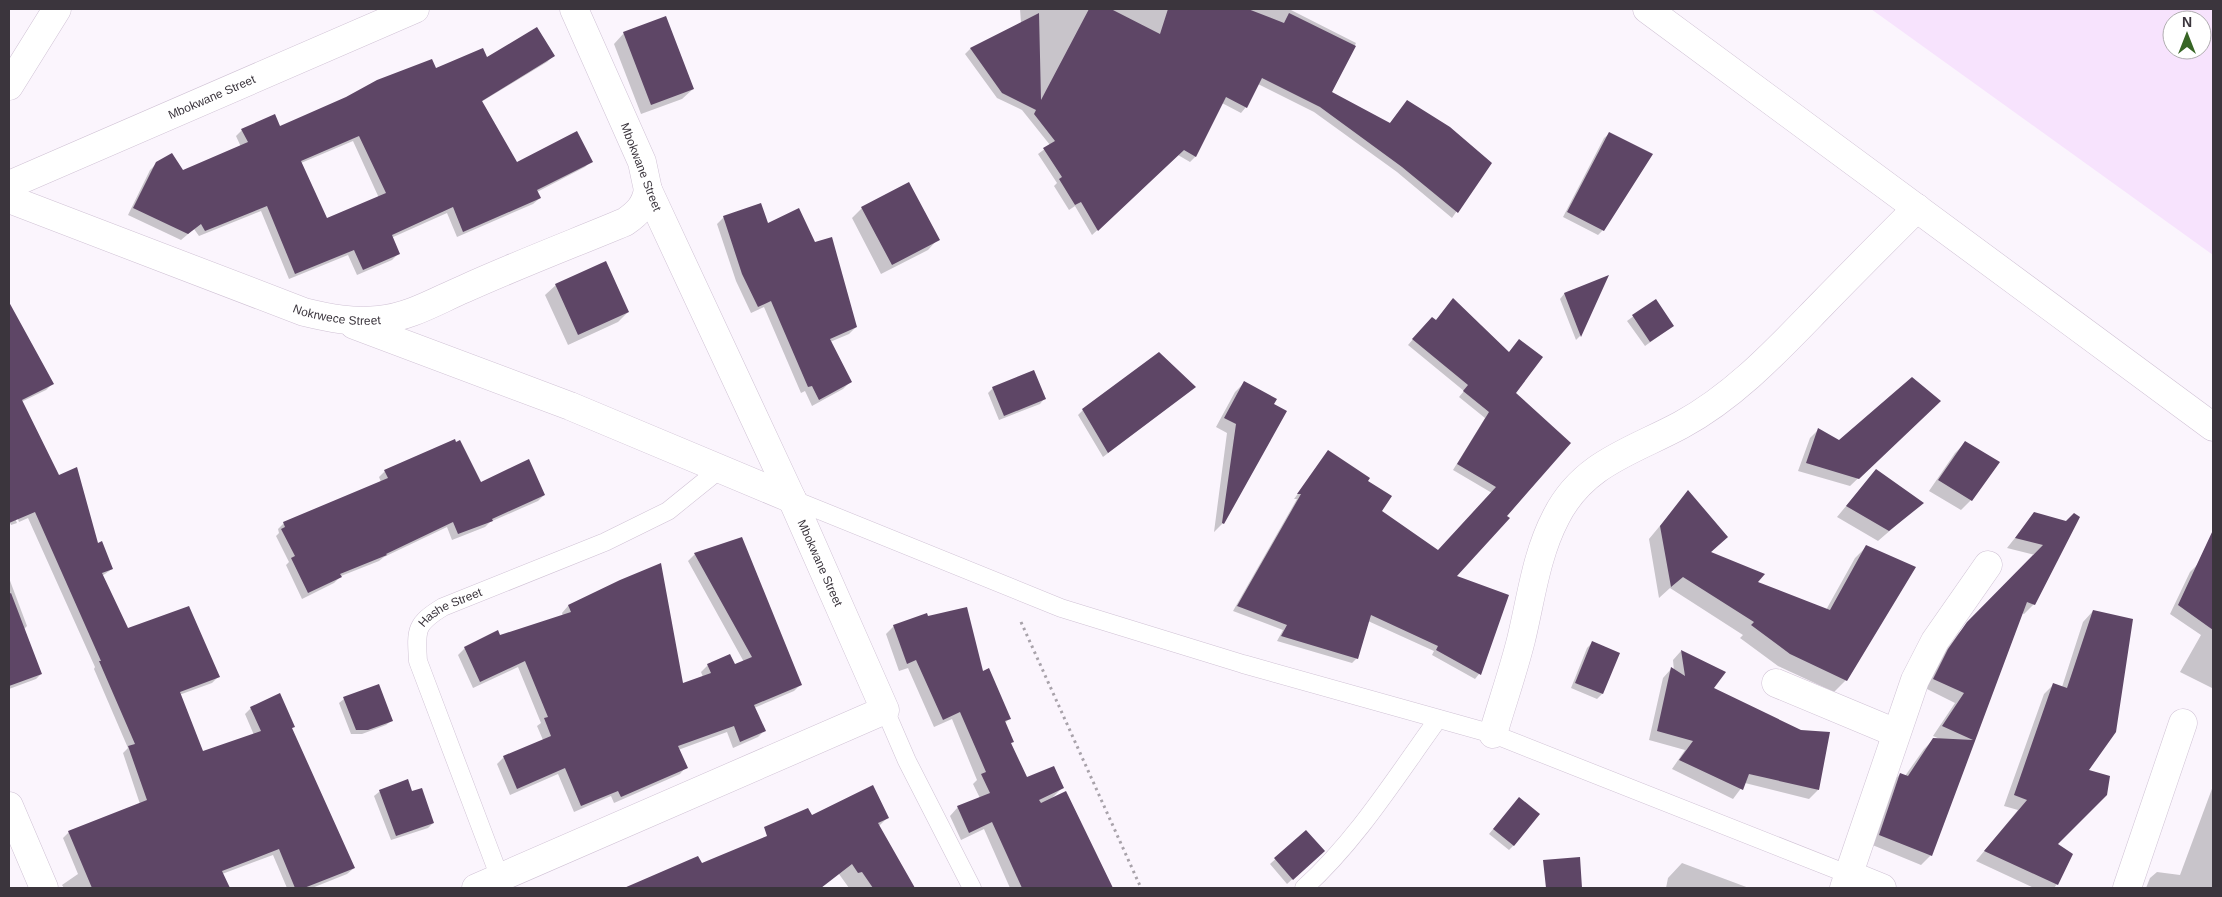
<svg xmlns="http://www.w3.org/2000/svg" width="2222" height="897" viewBox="0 0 2222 897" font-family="Helvetica,sans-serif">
  <rect width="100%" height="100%" fill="#fbf5fd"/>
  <!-- built -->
  <path fill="#f7e3fd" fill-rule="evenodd" d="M1871 9H2213V255ZM2172 20H2202V50H2172Z"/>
  <!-- shadow -->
  <path fill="#0003" fill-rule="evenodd" d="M1020 9H1289L1356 43 1331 93 1389 124 1407 102 1490 163 1452 218 1397 172 1314 112 1258 84 1246 107 1241 113 1222 103 1195 157 1190 162 1178 155 1092 235 1075 206 1069 210 1054 186 1057 183 1038 154 1050 145 1022 110 997 98 965 54 970 49 1021 23Z
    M624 33 693 89 682 99 641 114 614 44Z
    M553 56 547 62 481 102 516 164 591 161 585 167 537 192 540 198 533 204 457 237 447 213 391 238 398 254 392 260 357 275 348 255 289 279 261 211 199 236 194 229 181 240 128 215 150 170 157 163 183 172 241 147 236 136 242 130 280 127 435 70 487 59ZM353 141 379 198 327 220 301 163Z
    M1609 134 1603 230 1598 235 1563 217 1604 138Z
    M862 208 938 239 928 250 881 274 852 218Z
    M724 217 767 225 856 327 849 334 830 342 850 382 843 389 812 406 805 391 801 393 764 307 751 313 736 281 717 224Z
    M1606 278 1580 336 1576 340 1560 299 1564 294Z
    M556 285 628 312 618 322 568 345 545 295Z
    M1453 299 1514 393 1569 443 1455 577 1508 596 1479 674 1475 679 1432 655 1434 651 1368 621 1357 658 1352 663 1277 641 1283 630 1233 611 1297 499H1294L1328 452 1366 481 1380 511 1438 551 1492 493 1453 470 1485 418 1459 397 1464 391 1408 345 1427 323 1436 321Z
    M1655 300 1673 326 1645 346 1627 321Z
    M9 305 52 384 46 390 21 402 58 476 112 569 102 576 127 629 218 677 212 683 179 695 203 753 254 735 245 714 251 708 293 727 291 729 354 868 347 874 312 888H287L273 855 222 874 228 888H64L62 885 78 874 63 838 69 832 140 804 123 753 128 748 94 669 95 667 28 518 19 522 9 497V491L16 489 9 474Z
    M1244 383 1223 523 1214 532 1227 433 1216 427 1235 392Z
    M1195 387 1103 457 1078 415 1083 410Z
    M993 388 1044 399 1040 404 999 420 988 393Z
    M1939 401 1850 486 1798 471 1810 438 1818 430 1840 442Z
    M1966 442 1971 500 1961 510 1929 491 1955 453Z
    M1876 470 1922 503 1878 541 1837 517Z
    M385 471 480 483 544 495 538 501 490 522 485 527 452 540 447 527 384 557 379 561 341 576 334 583 302 599 286 565 289 562 276 536 279 533 278 529 284 523 381 482 379 477Z
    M1688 492 1726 537 1710 553 1756 582 1826 610 1855 558 1867 546 1846 680 1834 692 1778 666 1740 638 1743 635 1670 588 1659 598 1649 539Z
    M9 503 17 523 11 525 9 521Z
    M2034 514 2066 523 2034 604 2024 614 2022 613 1931 855 1921 865 1870 844 1891 784 1900 774 1905 776 1924 749 1934 739 1942 740 1933 736 1955 703 1925 688 1939 660 1958 634 2035 555 2007 548Z
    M695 554 801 684 794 691 754 708 765 730 758 737 733 748 727 732 678 750 686 767 680 774 614 803 611 796 574 812 558 774 510 795 497 764 504 757 543 740 537 726 541 723 518 667 473 688 458 655 465 648 563 616 562 613 568 606 620 581 682 685 703 677 701 672 708 665 734 666 744 662 688 561Z
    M2198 564 2213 575 2212 688 2180 672 2201 635 2170 614 2190 572Z
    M9 578 27 626 24 629 41 674 36 679 9 689Z
    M2093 611 2087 771 2056 844 2057 884 2054 888H2034L1976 861 2018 810 2004 806 2044 694 2054 684 2062 687 2083 622Z
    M894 626 982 672 1010 718 1004 724 1012 742 1010 744 1027 778 1062 788 1051 799 1110 888H1010L984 829 961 840 950 816 958 807 980 798 973 784 977 780 952 719 934 727 908 668 899 671 886 634Z
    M1592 643 1618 653 1602 694 1597 699 1571 688 1587 648Z
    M1681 651 1713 689 1818 790 1809 799 1745 783 1733 799 1672 769 1685 750 1649 740 1663 678 1671 669 1674 671 1673 660Z
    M344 699 391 721 386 725 362 734H351L339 703Z
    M407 781 412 793 433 823 428 828 391 840 374 796 379 792Z
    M2213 786V888H2146L2150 878 2157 872 2180 875Z
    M1519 798 1514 845 1509 850 1489 834Z
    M887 818 878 827 909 888H849L804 825Z
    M789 828 814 888H644L701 865Z
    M1306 831 1319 855 1287 884 1270 864Z
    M1682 863 1749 888H1666L1668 878Z"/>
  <!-- building -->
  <path fill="#5e4666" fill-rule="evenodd" d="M1089 9H1111L1160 34 1168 9H1248L1284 23 1289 13 1356 46 1332 92 1390 123 1407 100 1450 127 1492 163 1458 213 1402 167 1320 107 1262 78 1247 108 1226 97 1196 157 1184 150 1098 231 1081 202 1075 205 1059 179 1062 177 1043 148 1055 141 1034 114 1036 110 1002 93 970 48 1039 13 1041 100Z
    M666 16 694 89 651 105 623 32Z
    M537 27 555 56 482 101 517 162 577 131 593 162 537 190 541 198 463 232 453 207 392 235 400 254 363 270 354 250 295 274 267 206 205 231 201 224 188 234 133 208 156 162 172 153 183 170 248 142 241 129 275 114 280 126 346 97 377 80 432 59 436 68 483 48 487 57ZM359 136 386 193 327 218 301 161Z
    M1609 132 1653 154 1604 231 1567 212Z
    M909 182 940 240 892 265 861 207Z
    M761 203 768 223 799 208 815 242 832 237 857 327 830 339 852 382 819 400 812 386 808 387 771 301 758 307 742 274 723 216Z
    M606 261 629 312 578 335 555 284Z
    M1609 275 1581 337 1564 293Z
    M1453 298 1509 352 1519 339 1543 357 1516 393 1571 443 1507 516 1510 518 1457 576 1509 595 1481 675 1436 650 1438 646 1371 615 1358 659 1281 636 1287 625 1237 606 1301 494H1297L1328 450 1370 478 1368 481 1392 496 1382 511 1438 550 1496 487 1457 464 1489 412 1463 391 1468 385 1412 339 1432 317 1436 320Z
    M1656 299 1674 326 1650 342 1632 315Z
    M9 302 54 384 22 400 59 475 77 467 98 543 102 541 113 569 102 573 128 628 189 606 220 677 180 692 203 751 261 731 250 707 280 693 295 727 292 728 355 868 304 888H295L279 849 222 871 230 888H92L68 831 147 800 128 746 135 744 99 661H101L35 512 9 523Z
    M1159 352 1196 387 1108 453 1082 409Z
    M1034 370 1046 399 1004 416 992 387Z
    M1912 377 1941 401 1859 479 1806 463 1818 428 1839 440Z
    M1244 381 1277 399 1274 404 1287 411 1224 524 1222 523 1236 424 1224 418Z
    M455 439 456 442 460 440 481 482 529 459 545 495 492 519 493 521 458 534 453 522 386 554 387 555 340 574 342 577 308 593 291 558 295 556 281 529 285 527 283 522 388 478 384 470Z
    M1965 441 2000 462 1972 501 1938 480Z
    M1876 469 1924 503 1889 531 1846 506Z
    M1688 490 1728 537 1711 552 1765 574 1758 582 1830 610 1866 545 1916 567 1847 681 1790 654 1751 625 1754 622 1683 577 1671 587 1660 526Z
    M2034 512 2066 521 2074 513 2080 517 2035 605 2027 602 1932 856 1879 835 1900 773 1908 776 1933 738 1973 740 1942 726 1964 693 1933 679 1948 649 1967 622 2043 545 2015 538Z
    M2213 530V630L2178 605Z
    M742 537 802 685 754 705 766 731 740 742 734 726 678 746 688 768 621 797 618 791 581 806 565 768 517 789 503 756 551 736 544 718 548 717 525 661 480 682 464 647 498 630 500 635 571 612 568 605 620 580 661 563 683 683 711 673 707 664 730 654 735 664 752 657 694 553Z
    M11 593 42 674 9 686V594Z
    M967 607 983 671 989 668 1011 719 1005 721 1014 742 1011 743 1027 777 1054 766 1064 788 1039 800 1041 803 1066 791 1113 888H1022L992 822 969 833 957 806 990 793 981 774 986 772 960 712 943 720 916 660 907 664 893 625 927 613 928 616Z
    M2093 610 2133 619 2116 732 2089 770 2110 776 2107 795 2058 844 2073 854 2058 885 1984 851 2027 800 2014 795 2053 683 2067 688Z
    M1592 641 1620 653 1603 694 1575 683Z
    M1681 650 1726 672 1714 688 1801 730 1830 732 1819 790 1749 774 1743 790 1679 760 1693 741 1657 731 1671 667 1685 676Z
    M379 684 393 721 368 730H356L343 697Z
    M408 779 412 791 422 788 434 823 396 836 379 790Z
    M873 785 889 818 878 823 915 888H873L862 872 858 873 852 864 821 888H624L698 856 702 863 767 836 764 827 808 808 812 815Z
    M1519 797 1540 814 1514 846 1493 829Z
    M1306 830 1325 851 1293 880 1274 858Z
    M1580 857 1582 888H1546L1543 860Z"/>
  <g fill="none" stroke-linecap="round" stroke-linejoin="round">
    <defs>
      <g id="lane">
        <path d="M792 499 1061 608 1243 664 1493 734 1850 875"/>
        <path d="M885 710 907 761 972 888"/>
        <path id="s1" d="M503 886 418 661C416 630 415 624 443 607L605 542 668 511 720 469"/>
        <path d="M1304 888C1357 840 1396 777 1438 719"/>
      </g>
      <g id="street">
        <path d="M9 86 57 9"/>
        <path id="s2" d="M9 185 415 9"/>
        <path id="s3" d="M9 199 304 312C329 318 353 323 379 320 410 317 436 301 464 289 517 265 572 244 625 222 638 213 645 206 648 190"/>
        <path d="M354 325 570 406 792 499"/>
        <path d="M1776 683 1896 733"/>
        <path d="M1493 734C1502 703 1513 672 1521 640 1531 599 1536 555 1556 517 1583 463 1633 451 1681 425 1736 395 1778 349 1821 305 1853 272 1885 240 1917 208"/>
        <path d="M9 806 44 888"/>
        <path d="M1850 875 1882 888"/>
        <path d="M476 888 885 710 792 499 648 190 642 162 574 9"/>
        <path d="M1844 888 1915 680 1935 641 1988 565"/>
        <path d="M2127 888 2183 723"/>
      </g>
      <path id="secondary" d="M1647 9 2213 427"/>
    </defs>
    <!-- lane casing -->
    <use href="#lane" stroke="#d0c2d5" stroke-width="19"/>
    <!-- street casing -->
    <use href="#street" stroke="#d0c2d5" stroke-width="29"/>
    <!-- secondary casing -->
    <use href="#secondary" stroke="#d0c2d5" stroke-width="29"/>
    <!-- path -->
    <path stroke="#a8a2aa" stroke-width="3" stroke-dasharray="2.5 4" stroke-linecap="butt" d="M1021 622 1141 888"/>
    <!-- lane -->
    <use href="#lane" stroke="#fff" stroke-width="18"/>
    <!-- street -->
    <use href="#street" stroke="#fff" stroke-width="28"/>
    <!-- secondary -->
    <use href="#secondary" stroke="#fff" stroke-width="28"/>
  </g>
  <g text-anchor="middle" stroke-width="5" stroke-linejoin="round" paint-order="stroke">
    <!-- street labels -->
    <g font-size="12" fill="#3b353d" stroke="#fff">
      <text dy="4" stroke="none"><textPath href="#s2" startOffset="221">Mbokwane Street</textPath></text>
      <text transform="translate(641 167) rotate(69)" y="4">Mbokwane Street</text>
      <text dy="4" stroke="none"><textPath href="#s3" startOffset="349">Nokrwece Street</textPath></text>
      <text transform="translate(820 563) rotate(66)" y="4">Mbokwane Street</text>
      <text dy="4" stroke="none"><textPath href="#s1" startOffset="312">Hashe Street</textPath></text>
    </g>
  </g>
  <!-- border -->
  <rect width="2222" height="897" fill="none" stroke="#3b353d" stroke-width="20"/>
  <!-- north arrow -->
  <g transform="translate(2187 35)"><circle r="24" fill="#ffffff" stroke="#b1aeb1"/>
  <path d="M0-4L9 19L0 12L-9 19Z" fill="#376525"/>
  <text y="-8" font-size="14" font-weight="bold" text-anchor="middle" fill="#3b353d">N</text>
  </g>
</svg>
